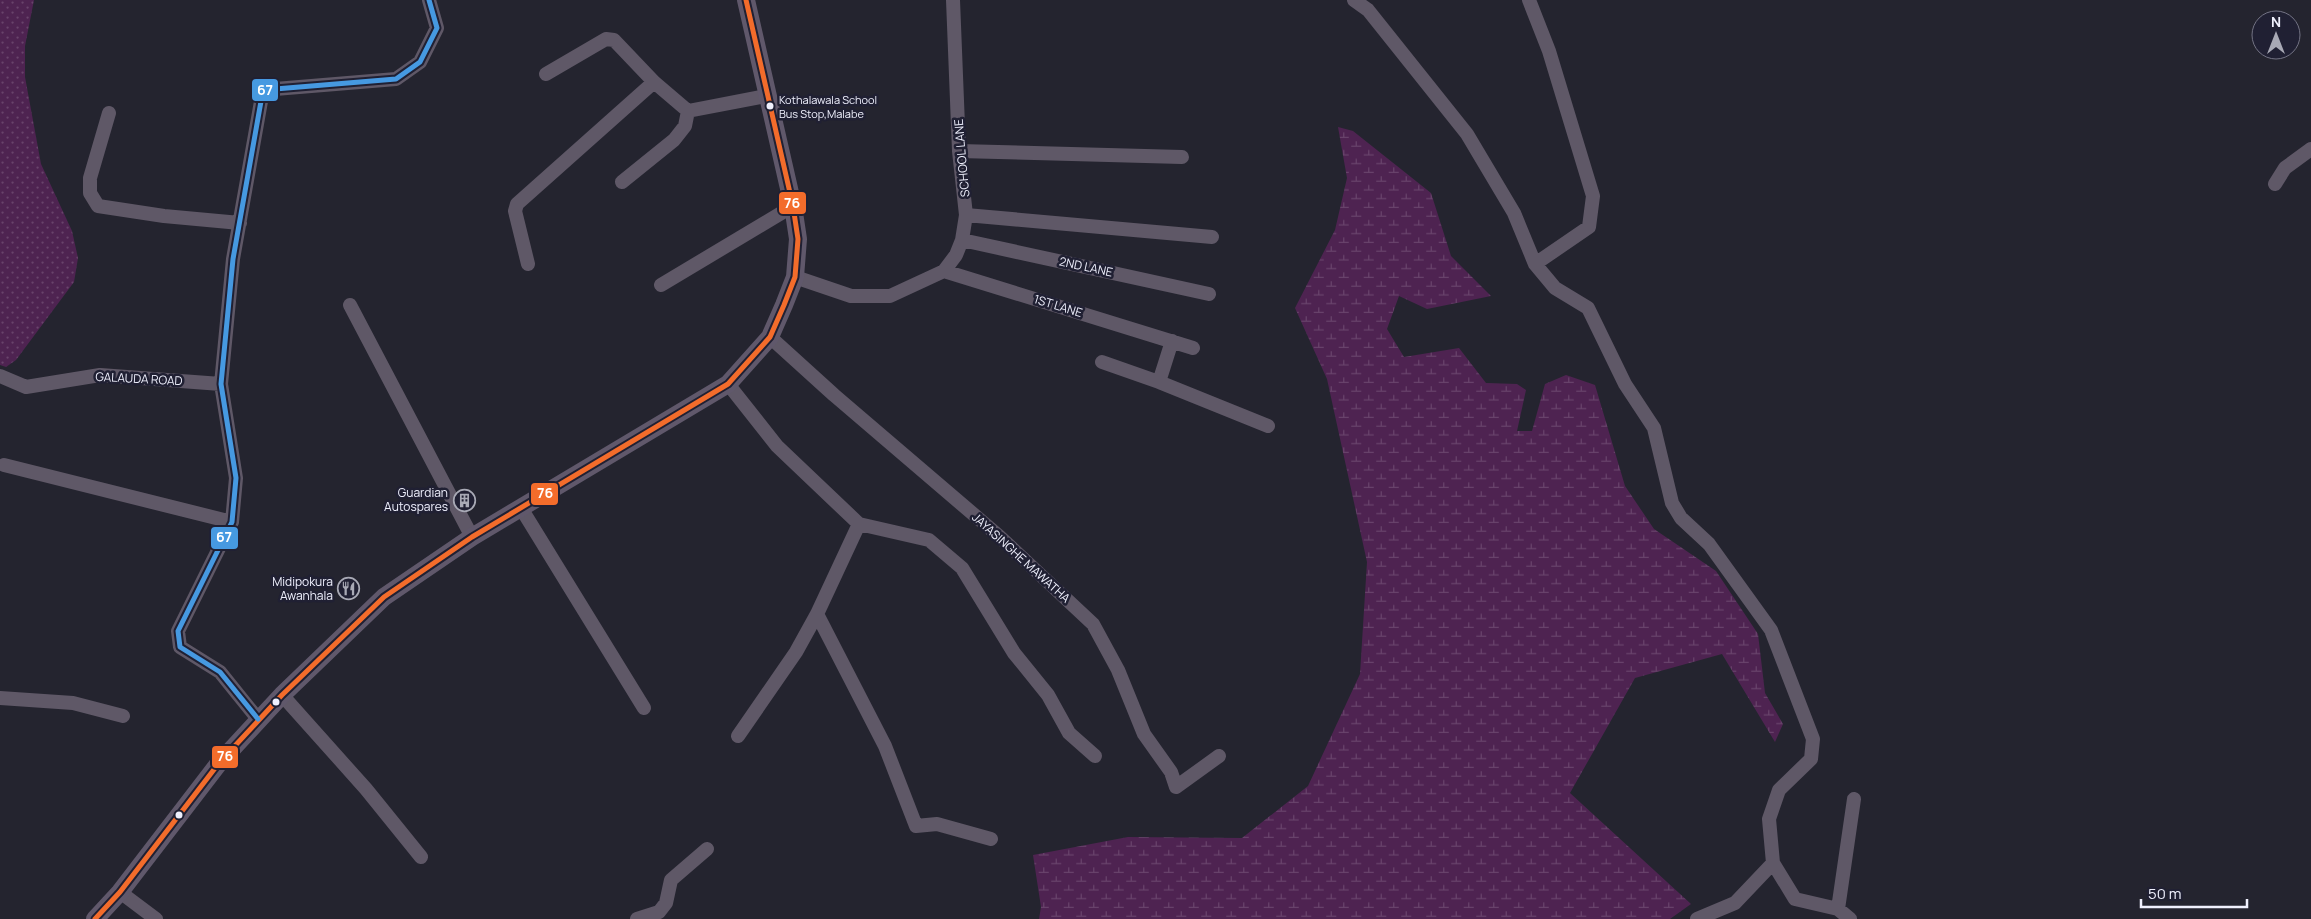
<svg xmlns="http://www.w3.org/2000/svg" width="2311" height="919" viewBox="0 0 2311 919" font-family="Manrope,sans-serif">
  <defs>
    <pattern id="grass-dots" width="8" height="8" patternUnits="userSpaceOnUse" patternTransform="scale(1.25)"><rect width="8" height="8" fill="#4e2351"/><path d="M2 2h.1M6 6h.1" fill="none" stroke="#68436b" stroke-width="1.8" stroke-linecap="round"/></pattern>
    <pattern id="wetland-marsh" width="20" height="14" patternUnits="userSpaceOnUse" patternTransform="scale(1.25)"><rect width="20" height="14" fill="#4e2351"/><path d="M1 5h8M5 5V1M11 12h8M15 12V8" fill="none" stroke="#68436b"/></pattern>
  </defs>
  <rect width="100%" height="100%" fill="#24242f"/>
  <!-- grass -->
  <path fill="url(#grass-dots)" d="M0 0H34L25 46V77L41 164 72 231 78 258 74 282 16 360 6 367 0 365Z"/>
  <!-- wetland -->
  <path fill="url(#wetland-marsh)" d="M1338 127 1353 131 1431 193 1451 256 1491 296 1427 309 1399 296 1387 329 1404 357 1459 348 1486 383 1517 384 1526 390 1517 431H1532L1545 384 1566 375 1595 385 1625 486 1654 529 1716 571 1758 634 1765 693 1783 724 1775 742 1722 654 1635 678 1570 793 1691 904 1670 919H1039L1041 907 1033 855 1128 837 1242 838 1308 786 1360 674 1367 562 1327 379 1295 308 1335 230 1347 178Z"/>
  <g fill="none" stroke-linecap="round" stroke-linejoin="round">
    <!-- minor -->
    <path stroke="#5f5867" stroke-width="14" d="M1354 0 1368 10 1467 134 1514 213 1535 264 1555 288 1588 308 1625 384 1654 428 1672 503 1681 518 1709 544 1771 630 1813 739 1811 759 1779 790 1769 819 1773 863
      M1529 0 1549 51 1593 196 1589 227 1535 264
      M546 74 606 39 614 40 654 82 688 111 766 96
      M109 113 90 178V193L98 206 164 216 240 223
      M959 151 1182 157
      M622 182 674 140 685 126 688 111
      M2275 184 2285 168 2311 149
      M966 215 1212 237
      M962 240 1209 294
      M528 264 515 211 517 204 654 82
      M944 271 1193 348
      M795 277 851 296H890L944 271 956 255 962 240 966 215 959 151 953 0
      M661 285 793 206
      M350 305 472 537
      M770 337 834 395 1000 537 1093 624 1118 670 1144 734 1171 772 1176 787 1219 756
      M1102 362 1159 382 1268 426
      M0 376 26 387 100 375 221 384
      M1159 382 1172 341
      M728 384 777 446 859 524 929 540 962 568 1014 653 1048 695 1069 733 1095 756
      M4 465 232 522
      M521 508 644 708
      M817 614 885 746 916 826 937 824 991 839
      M282 695 366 789 421 857
      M0 698 73 703 123 716
      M258 719 220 672 180 647 178 631 232 522 236 478 221 384 233 259 263 90 396 79 420 62 437 28 429 0
      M738 736 796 652 817 614 859 524
      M120 892 156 919
      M1838 909 1854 799
      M637 919 659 912 666 903 671 880 707 849
      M1697 919 1735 903 1773 863 1795 899 1838 909 1850 919"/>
    <!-- major -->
    <path stroke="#60586b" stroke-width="18" d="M95 919 120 892 219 763 282 695 384 597 472 537 728 384 770 337 784 305 795 277 798 239 793 206 746 0"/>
    <defs>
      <path id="bus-1" d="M95 919 120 892 219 763 282 695 384 597 472 537 728 384 770 337 784 305 795 277 798 239 793 206 746 0"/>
      <path id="bus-2" d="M258 719 220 672 180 647 178 631 232 522 236 478 221 384 233 259 263 90 396 79 420 62 437 28 429 0"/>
    </defs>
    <!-- bus-1 casing -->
    <use href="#bus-1" stroke="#202033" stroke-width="9"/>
    <!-- bus-2 casing -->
    <use href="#bus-2" stroke="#202033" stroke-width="9"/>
    <!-- bus-1 -->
    <use href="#bus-1" stroke="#f36c2b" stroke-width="5"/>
    <!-- bus-2 -->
    <use href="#bus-2" stroke="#4699e1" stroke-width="5"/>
  </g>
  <!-- icons -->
  <defs>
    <symbol id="building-ring" viewBox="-11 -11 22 22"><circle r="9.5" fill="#202033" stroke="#a8a9b5" stroke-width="1.5"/><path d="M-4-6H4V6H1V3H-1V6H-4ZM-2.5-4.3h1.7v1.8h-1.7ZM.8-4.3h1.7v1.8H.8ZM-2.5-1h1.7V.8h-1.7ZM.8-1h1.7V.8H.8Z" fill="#a8a9b5"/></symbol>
    <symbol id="restaurant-ring" viewBox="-11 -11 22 22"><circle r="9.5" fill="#202033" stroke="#a8a9b5" stroke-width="1.5"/><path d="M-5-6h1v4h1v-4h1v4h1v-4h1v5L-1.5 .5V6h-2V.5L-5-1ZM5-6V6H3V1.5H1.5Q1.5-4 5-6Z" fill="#a8a9b5"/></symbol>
  </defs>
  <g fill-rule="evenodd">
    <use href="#building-ring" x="452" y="488" width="25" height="25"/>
    <use href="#restaurant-ring" x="336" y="576" width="25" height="25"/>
  </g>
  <!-- markers -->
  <g fill="#eff0fd" stroke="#202033" stroke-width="2">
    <circle cx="770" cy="106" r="4.5"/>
    <circle cx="276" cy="702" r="4.5"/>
    <circle cx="179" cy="815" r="4.5"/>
  </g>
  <g text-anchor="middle" stroke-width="5" stroke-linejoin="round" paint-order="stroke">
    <!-- bus labels -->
    <g font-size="11" fill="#eff0fd" stroke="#202033" text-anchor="start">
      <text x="779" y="104">Kothalawala School<tspan x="779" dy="14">Bus Stop,Malabe</tspan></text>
    </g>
    <!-- street labels -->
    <g font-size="12" fill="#eff0fd" stroke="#202033">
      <text transform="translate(962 158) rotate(-95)" y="4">SCHOOL LANE</text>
      <text transform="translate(1086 267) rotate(12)" y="4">2ND LANE</text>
      <text transform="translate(1058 306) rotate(17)" y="4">1ST LANE</text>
      <text transform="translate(139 379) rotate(3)" y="4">GALAUDA ROAD</text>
      <text transform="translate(1021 558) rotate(42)" y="4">JAYASINGHE MAWATHA</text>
    </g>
    <!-- poi labels -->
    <g font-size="12" fill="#eff0fd" stroke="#202033" text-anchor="end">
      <text x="448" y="497">Guardian<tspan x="448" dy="14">Autospares</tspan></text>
      <text x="333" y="586">Midipokura<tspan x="333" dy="14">Awanhala</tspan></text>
    </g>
  </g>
  <g stroke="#202033" stroke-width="2">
    <rect x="251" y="78" width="28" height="24" rx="5" fill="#4699e1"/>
    <rect x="778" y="191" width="29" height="24" rx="5" fill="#f36c2b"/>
    <rect x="530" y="482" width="29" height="24" rx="5" fill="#f36c2b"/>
    <rect x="210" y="526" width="29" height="24" rx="5" fill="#4699e1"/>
    <rect x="211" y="745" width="28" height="24" rx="5" fill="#f36c2b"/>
  </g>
  <g font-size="14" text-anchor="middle" font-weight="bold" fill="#fff">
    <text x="265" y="95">67</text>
    <text x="792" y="208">76</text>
    <text x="545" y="498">76</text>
    <text x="224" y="542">67</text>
    <text x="225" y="761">76</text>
  </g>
  <!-- north arrow -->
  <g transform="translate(2276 35)"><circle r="24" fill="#202033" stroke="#737384"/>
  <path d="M0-4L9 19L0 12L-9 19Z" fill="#a8a9b5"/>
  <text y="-8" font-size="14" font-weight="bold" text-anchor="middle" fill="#eff0fd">N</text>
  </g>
  <!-- scale -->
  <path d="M2141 899v8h106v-8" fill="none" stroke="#eff0fd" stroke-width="2.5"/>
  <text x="2148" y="899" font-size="15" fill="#eff0fd" stroke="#202033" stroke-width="4" paint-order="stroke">50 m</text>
</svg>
